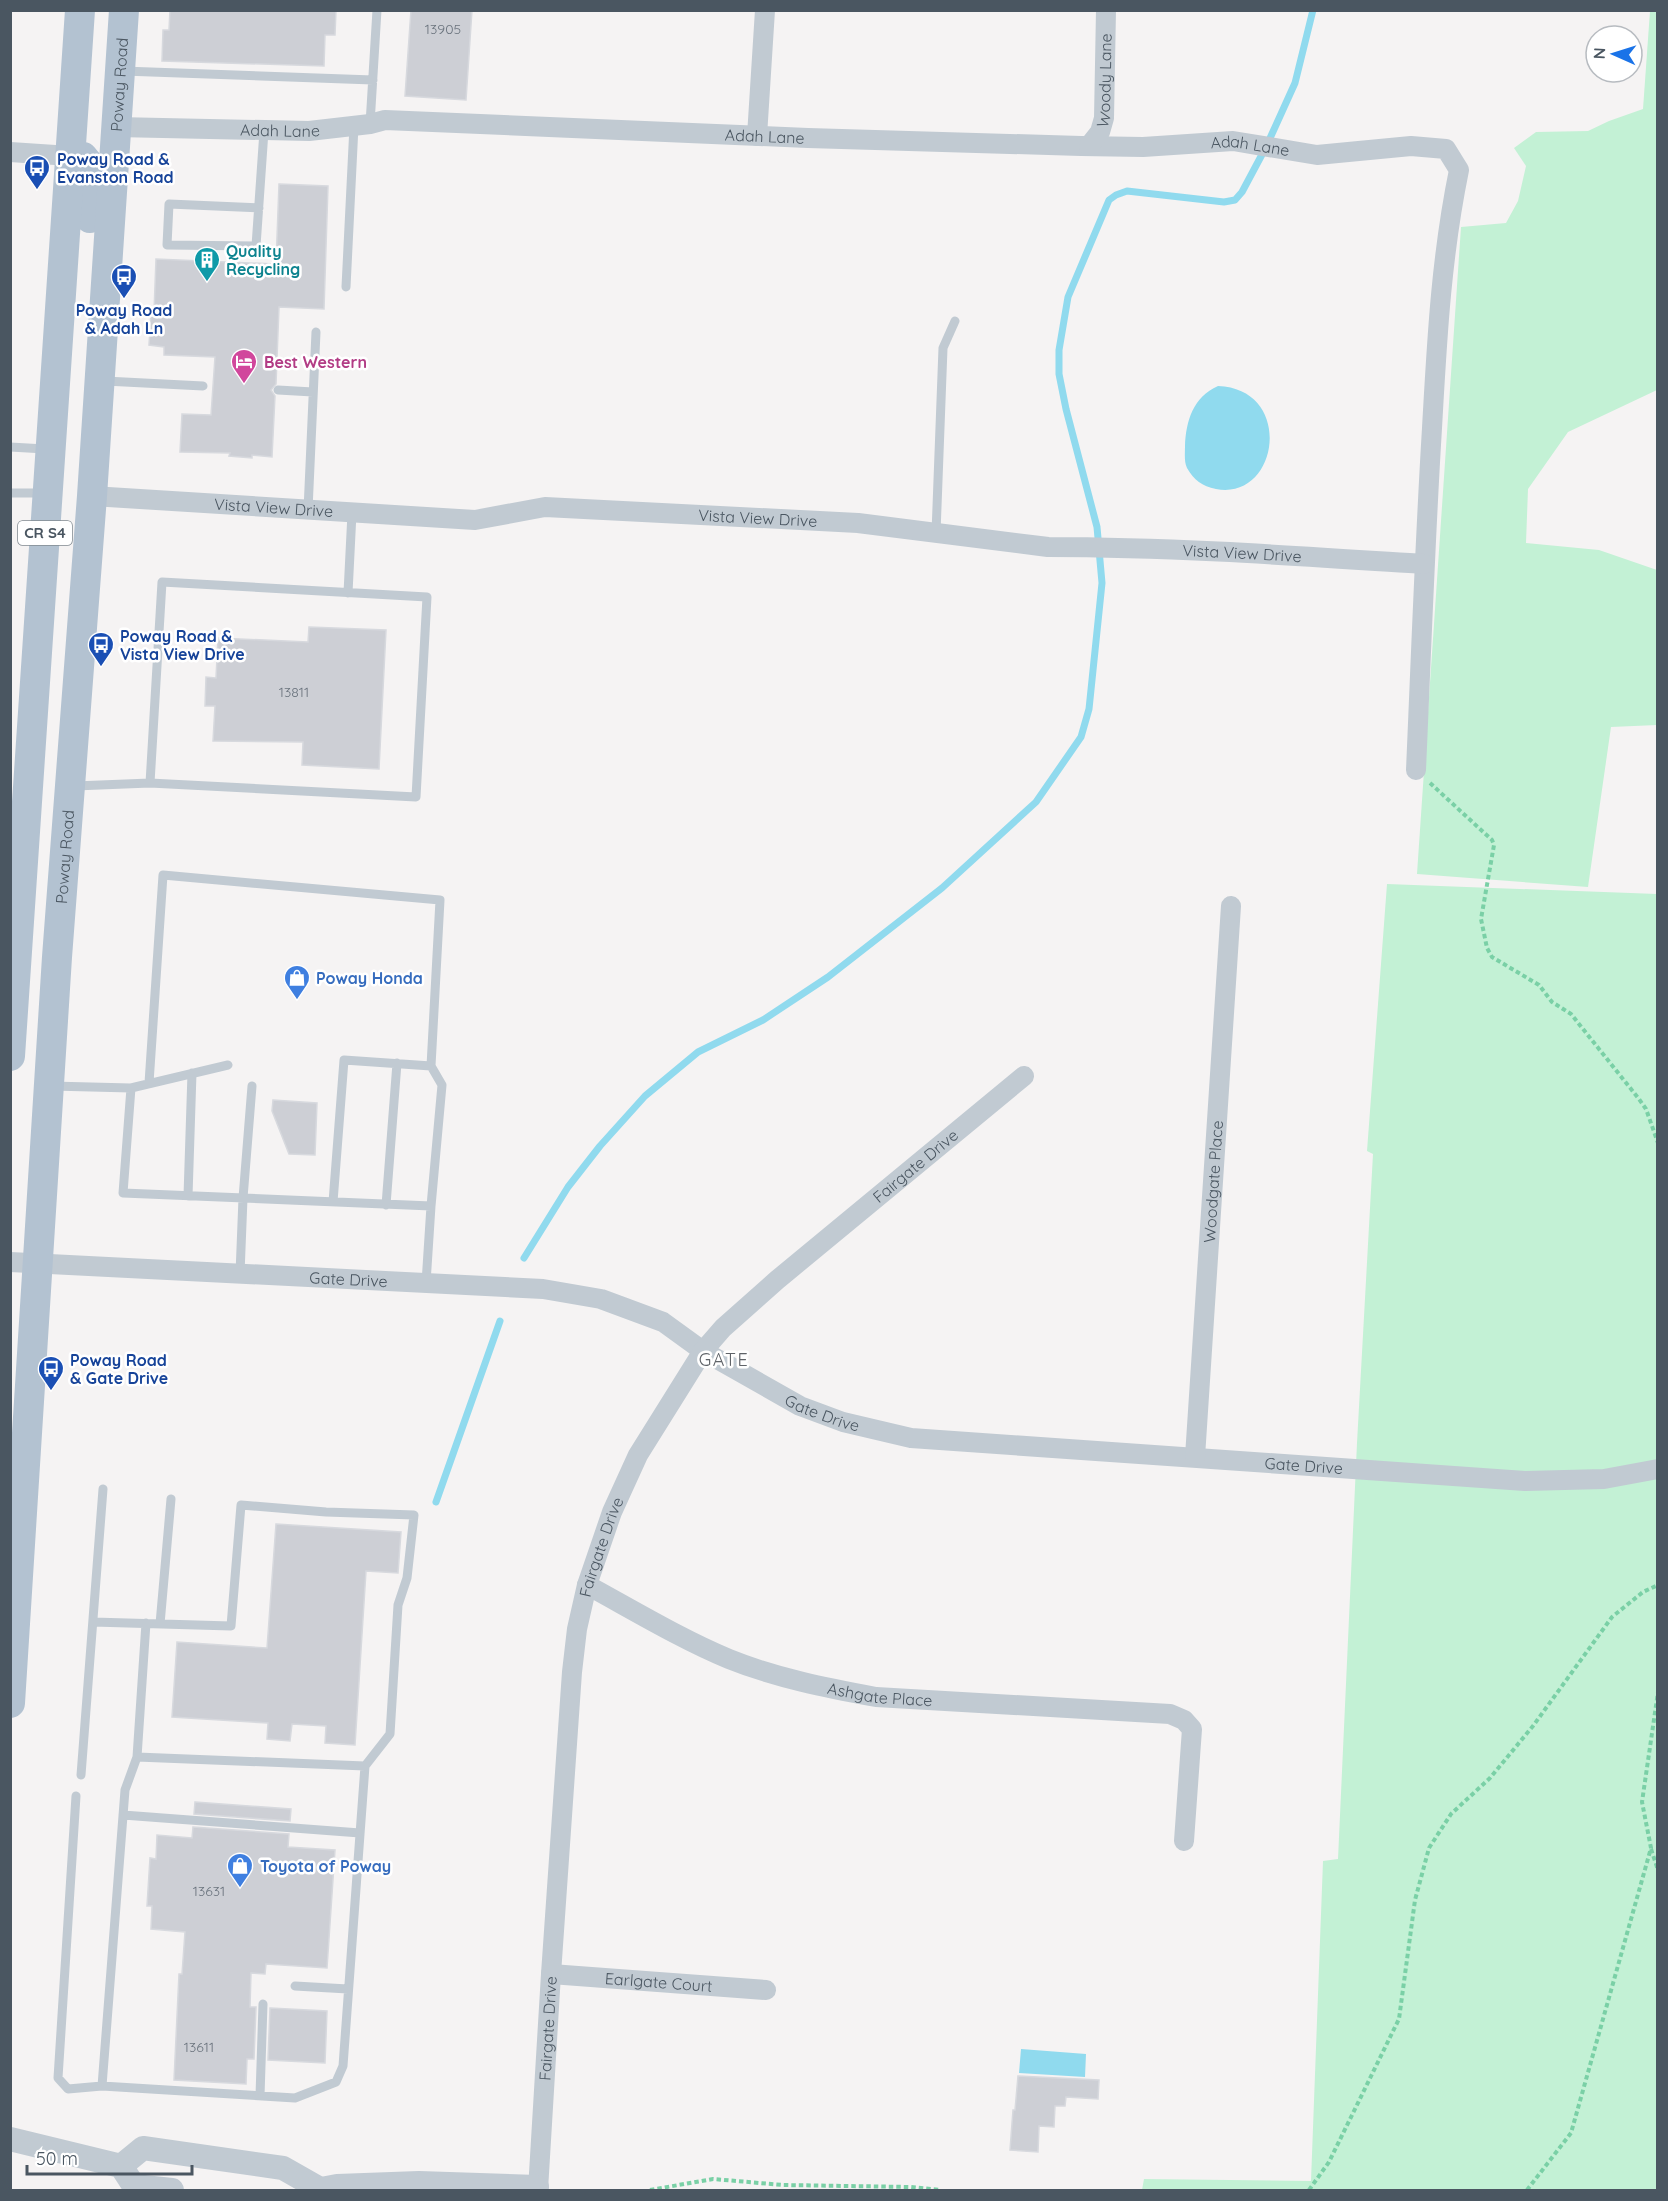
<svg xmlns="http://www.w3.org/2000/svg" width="1668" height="2201" viewBox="0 0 1668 2201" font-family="Quicksand,sans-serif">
  <rect width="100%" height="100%" fill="#f5f3f3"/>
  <!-- green -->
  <path fill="#c3f1d5" d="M1650 11H1657V390L1568 432 1528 489 1526 543 1599 550 1657 570V725L1611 727 1588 887 1417 874 1461 227 1506 223 1518 201 1526 166 1514 148 1536 132 1588 131 1609 121 1643 109Z
    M1387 884 1657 894V2190H1142L1144 2179 1311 2181 1323 1861 1338 1859 1357 1443 1373 1154 1367 1151Z"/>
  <!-- water -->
  <path fill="#90daee" d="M1218 386C1295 389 1279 501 1216 489 1202 486 1194 480 1187 468 1184 462 1185 453 1185 446 1186 421 1193 397 1218 386Z
    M1021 2049 1086 2054 1085 2077 1019 2073Z"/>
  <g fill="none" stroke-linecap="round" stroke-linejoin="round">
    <!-- stream -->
    <path stroke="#90daee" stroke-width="7" d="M524 1258 568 1187 600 1146 645 1096 698 1052 763 1020 828 977 942 888 1036 802 1081 737 1089 709 1102 583 1097 527 1066 409 1059 374V350L1068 297 1109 200 1116 195 1127 191 1224 202 1235 200 1242 192 1266 147 1295 83 1313 10
      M436 1502 500 1321"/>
  </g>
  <!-- building -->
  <path fill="#cdcfd5" stroke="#d7d9de" stroke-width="1.5" d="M170 10H336L335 35H325L324 66 162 61 163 30H169Z
    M411 10H472L466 100 405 96Z
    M279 184 328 186 324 309 279 307 276 384 271 390 275 396 272 457 252 455V458L229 456 230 453 180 452 182 414 211 415 215 357 164 355V347L149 345 151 312H154L156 259 276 264Z
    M309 627 386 630 379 769 302 765 303 742 213 741 215 706H205L206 677 216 678 218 638 308 642Z
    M273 1100 317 1103 315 1155 289 1154 272 1111Z
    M276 1524 401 1532 398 1573 366 1571 355 1745 325 1743 326 1726 292 1724 290 1741 267 1739 268 1723 172 1717 177 1642 267 1648Z
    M195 1802 291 1809 290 1821 194 1814Z
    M193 1827 289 1834 288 1847 335 1850 327 1968 266 1964 265 1974 251 1973 250 2007H256L254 2059H247L246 2084 174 2080 179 1974H182L185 1932 151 1929 152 1906H147L150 1858 156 1859 157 1835 192 1838Z
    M270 2008 327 2011 325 2063 268 2060Z
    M1018 2076 1099 2080 1098 2099 1066 2097 1065 2106H1055L1054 2127 1039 2126 1038 2152 1010 2150 1013 2110H1015Z"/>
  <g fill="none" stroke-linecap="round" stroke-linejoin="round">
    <!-- path -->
    <path stroke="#7ad0a6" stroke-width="4" stroke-dasharray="4.5 3" stroke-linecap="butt" d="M1430 783 1492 840 1494 845 1481 919 1487 948 1492 957 1539 985 1552 1002 1571 1014 1639 1099 1646 1109 1658 1143
      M1651 1849 1658 1870
      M650 2190 713 2179 783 2185 911 2187 940 2190
      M1309 2190 1329 2162 1399 2019 1415 1900 1429 1848 1451 1814 1490 1778 1533 1726 1612 1617 1643 1592 1658 1585
      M1527 2190 1571 2133 1651 1848 1642 1802 1658 1692"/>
    <!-- service -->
    <path stroke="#c1cad2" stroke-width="9" d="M123 71 373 80
      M370 124 377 10
      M259 208 169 204 167 245 256 246 264 131
      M346 287 354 126
      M105 381 203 386
      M278 390 313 392
      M10 447 45 449
      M10 493H45
      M308 510 316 332
      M936 533 943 348 955 321
      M348 593 352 513
      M75 786 150 783 416 797 427 597 162 582 150 783
      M149 1083 163 875 440 900 431 1066 442 1085 431 1206
      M51 1086 131 1088 228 1065
      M131 1088 123 1193 431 1206 426 1283
      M188 1196 192 1073
      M333 1202 344 1060 431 1066
      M386 1205 397 1063
      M240 1274 243 1198 252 1086
      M93 1622 231 1626 241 1505 326 1512 414 1515 407 1578 398 1605 390 1734 365 1766
      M160 1624 171 1499
      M137 1757 125 1790 102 2086 295 2098 336 2082 343 2066 365 1766 137 1757 146 1623
      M81 1775 103 1489
      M76 1796 58 2078 68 2089 102 2086
      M123 1815 360 1833
      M295 1986 348 1989
      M260 2096 263 2004"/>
    <!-- minor -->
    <g stroke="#c1cad2" stroke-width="20">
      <path id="s1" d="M116 127 309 131 370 124 385 120 808 138 1081 146 1143 147 1233 141 1317 155 1411 146 1446 149 1459 170C1441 258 1437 340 1432 428 1425 542 1421 656 1416 770"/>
      <path d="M757 136 765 10"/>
      <path id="s2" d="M1089 146 1100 132 1104 118 1106 10"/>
      <path d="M10 152 70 156"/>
      <path id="s3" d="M92 496 475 520 545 507 858 523 1048 547C1173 547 1299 556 1424 564"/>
      <path id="s4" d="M10 1262 543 1289 601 1299 663 1322 703 1351 800 1406 843 1422 911 1438 1525 1481 1604 1479 1658 1469"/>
      <path id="s5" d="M1195 1457 1231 906"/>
      <path id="s6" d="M587 1585C633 1610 681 1639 729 1659 776 1678 827 1688 876 1697L1170 1714 1184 1720 1192 1729 1184 1841"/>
      <path id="s7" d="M551 1974 766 1990"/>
      <path id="s8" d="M538 2190 551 1974 572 1672 577 1629 587 1585 612 1512 638 1455 703 1351 723 1328 777 1280 1024 1076"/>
    </g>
    <!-- tertiary -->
    <path stroke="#c1cad2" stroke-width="24" d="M10 2139 121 2166 134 2186 172 2190
      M121 2166 143 2148 283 2168 320 2189
      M316 2190 337 2186 419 2183 537 2187"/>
    <!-- primary -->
    <g stroke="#b3c2d1" stroke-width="30">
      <path d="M70 156 83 157 92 168 90 218"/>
      <path d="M10 1056 80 10"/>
      <path id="s9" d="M10 1703 57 957 92 496 124 10"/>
    </g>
  </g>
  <!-- icons -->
  <defs>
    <symbol id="bus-pin" viewBox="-11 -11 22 30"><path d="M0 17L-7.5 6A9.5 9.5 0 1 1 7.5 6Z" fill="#1a4fb4" stroke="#fff"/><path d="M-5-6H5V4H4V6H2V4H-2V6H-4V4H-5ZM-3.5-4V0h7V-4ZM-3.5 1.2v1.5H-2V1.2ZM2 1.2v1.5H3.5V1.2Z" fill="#fff"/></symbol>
    <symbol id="building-pin" viewBox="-11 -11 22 30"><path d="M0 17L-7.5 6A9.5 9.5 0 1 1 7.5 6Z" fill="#0f9aa8" stroke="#fff"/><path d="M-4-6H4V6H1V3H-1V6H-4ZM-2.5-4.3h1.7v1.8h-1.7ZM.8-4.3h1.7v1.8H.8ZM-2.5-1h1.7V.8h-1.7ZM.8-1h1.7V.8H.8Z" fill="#fff"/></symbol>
    <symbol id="hotel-pin" viewBox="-11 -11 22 30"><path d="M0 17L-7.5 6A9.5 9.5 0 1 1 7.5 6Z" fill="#d1479c" stroke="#fff"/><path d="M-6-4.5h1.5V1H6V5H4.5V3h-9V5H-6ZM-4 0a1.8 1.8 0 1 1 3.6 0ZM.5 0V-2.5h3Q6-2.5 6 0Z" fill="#fff"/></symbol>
    <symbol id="shop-pin" viewBox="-11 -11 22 30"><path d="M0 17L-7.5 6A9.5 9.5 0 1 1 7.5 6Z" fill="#3f7fe0" stroke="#fff"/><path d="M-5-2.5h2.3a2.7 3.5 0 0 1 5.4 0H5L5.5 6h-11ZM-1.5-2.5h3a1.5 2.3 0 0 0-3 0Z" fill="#fff"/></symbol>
  </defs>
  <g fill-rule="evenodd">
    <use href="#bus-pin" x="22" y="153" width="30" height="40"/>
    <use href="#building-pin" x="192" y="245" width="30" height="40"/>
    <use href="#bus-pin" x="109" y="262" width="30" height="40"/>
    <use href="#hotel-pin" x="229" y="347" width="30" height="40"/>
    <use href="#bus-pin" x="86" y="630" width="30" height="40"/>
    <use href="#shop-pin" x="282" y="963" width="30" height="40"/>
    <use href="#bus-pin" x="36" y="1354" width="30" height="40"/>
    <use href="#shop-pin" x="225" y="1851" width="30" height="40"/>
  </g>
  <g text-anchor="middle" stroke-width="5" stroke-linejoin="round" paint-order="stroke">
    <!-- number labels -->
    <g font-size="14" fill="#6b747e">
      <text x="443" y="34">13905</text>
      <text x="294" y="697">13811</text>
      <text x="209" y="1896">13631</text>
      <text x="199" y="2052">13611</text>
    </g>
    <!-- shield labels -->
    <rect fill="#fff" stroke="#808990" stroke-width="1.5" x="18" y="521" width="54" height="24" rx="4.5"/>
    <g font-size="15" font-weight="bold" fill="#4a5661">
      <text x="45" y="538">CR S4</text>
    </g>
    <!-- street labels -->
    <g font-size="16" fill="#4a5661" stroke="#fff">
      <text dy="6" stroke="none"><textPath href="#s2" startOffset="70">Woody Lane</textPath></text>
      <text dy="6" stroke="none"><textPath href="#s9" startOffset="1622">Poway Road</textPath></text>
      <text dy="6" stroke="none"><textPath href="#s1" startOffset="164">Adah Lane</textPath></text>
      <text dy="6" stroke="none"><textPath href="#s1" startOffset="650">Adah Lane</textPath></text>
      <text dy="6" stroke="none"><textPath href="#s1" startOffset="1136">Adah Lane</textPath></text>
      <text dy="6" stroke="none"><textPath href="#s3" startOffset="182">Vista View Drive</textPath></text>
      <text dy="6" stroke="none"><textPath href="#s3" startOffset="668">Vista View Drive</textPath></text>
      <text dy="6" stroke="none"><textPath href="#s3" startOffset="1154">Vista View Drive</textPath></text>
      <text dy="6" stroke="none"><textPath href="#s9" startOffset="848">Poway Road</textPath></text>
      <text dy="6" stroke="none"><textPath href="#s8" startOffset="1152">Fairgate Drive</textPath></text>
      <text dy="6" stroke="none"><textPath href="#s5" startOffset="276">Woodgate Place</textPath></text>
      <text dy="6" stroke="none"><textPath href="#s4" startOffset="339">Gate Drive</textPath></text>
      <text dy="6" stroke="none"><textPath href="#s4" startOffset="843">Gate Drive</textPath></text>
      <text dy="6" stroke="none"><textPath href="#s4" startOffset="1329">Gate Drive</textPath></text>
      <text dy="6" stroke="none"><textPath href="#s8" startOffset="648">Fairgate Drive</textPath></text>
      <text dy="6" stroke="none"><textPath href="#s6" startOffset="316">Ashgate Place</textPath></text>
      <text dy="6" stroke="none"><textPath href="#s7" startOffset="108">Earlgate Court</textPath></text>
      <text dy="6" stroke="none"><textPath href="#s8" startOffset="162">Fairgate Drive</textPath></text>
    </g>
    <!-- transit labels -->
    <g font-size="16" font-weight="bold" fill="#164399" stroke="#fff" text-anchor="start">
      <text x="57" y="165">Poway Road &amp;<tspan x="57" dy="18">Evanston Road</tspan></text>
      <text x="124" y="316" text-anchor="middle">Poway Road<tspan x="124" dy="18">&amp; Adah Ln</tspan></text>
      <text x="120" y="642">Poway Road &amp;<tspan x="120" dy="18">Vista View Drive</tspan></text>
      <text x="70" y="1366">Poway Road<tspan x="70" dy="18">&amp; Gate Drive</tspan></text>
    </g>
    <!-- culture labels -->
    <g font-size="16" font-weight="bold" fill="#0d838f" stroke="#fff" text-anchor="start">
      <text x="226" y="257">Quality<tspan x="226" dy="18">Recycling</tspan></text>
    </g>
    <!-- hotel labels -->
    <g font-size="16" font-weight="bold" fill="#b23c85" stroke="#fff" text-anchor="start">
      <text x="264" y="368">Best Western</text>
    </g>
    <!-- shop labels -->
    <g font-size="16" font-weight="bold" fill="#366cbe" stroke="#fff" text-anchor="start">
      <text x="316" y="984">Poway Honda</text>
      <text x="260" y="1872">Toyota of Poway</text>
    </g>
    <!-- neighbourhood labels -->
    <g font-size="18" letter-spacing="1.5" fill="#5f6368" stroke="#fff">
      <text x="724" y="1366">GATE</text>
    </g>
  </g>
  <!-- border -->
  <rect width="1668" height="2201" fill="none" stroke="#4a5661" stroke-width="24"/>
  <!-- north arrow -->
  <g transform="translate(1614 54) rotate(273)"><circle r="28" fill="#ffffff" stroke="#b7bbc0" stroke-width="1.5"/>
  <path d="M0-4.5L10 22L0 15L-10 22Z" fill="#1a73e8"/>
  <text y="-9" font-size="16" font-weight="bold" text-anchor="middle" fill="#4a5661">N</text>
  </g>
  <!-- scale -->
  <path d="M27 2165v9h165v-9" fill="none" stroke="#4a5661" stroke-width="3"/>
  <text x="36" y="2165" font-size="18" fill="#4a5661" stroke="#ffffff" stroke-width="4.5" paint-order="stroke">50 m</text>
</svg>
